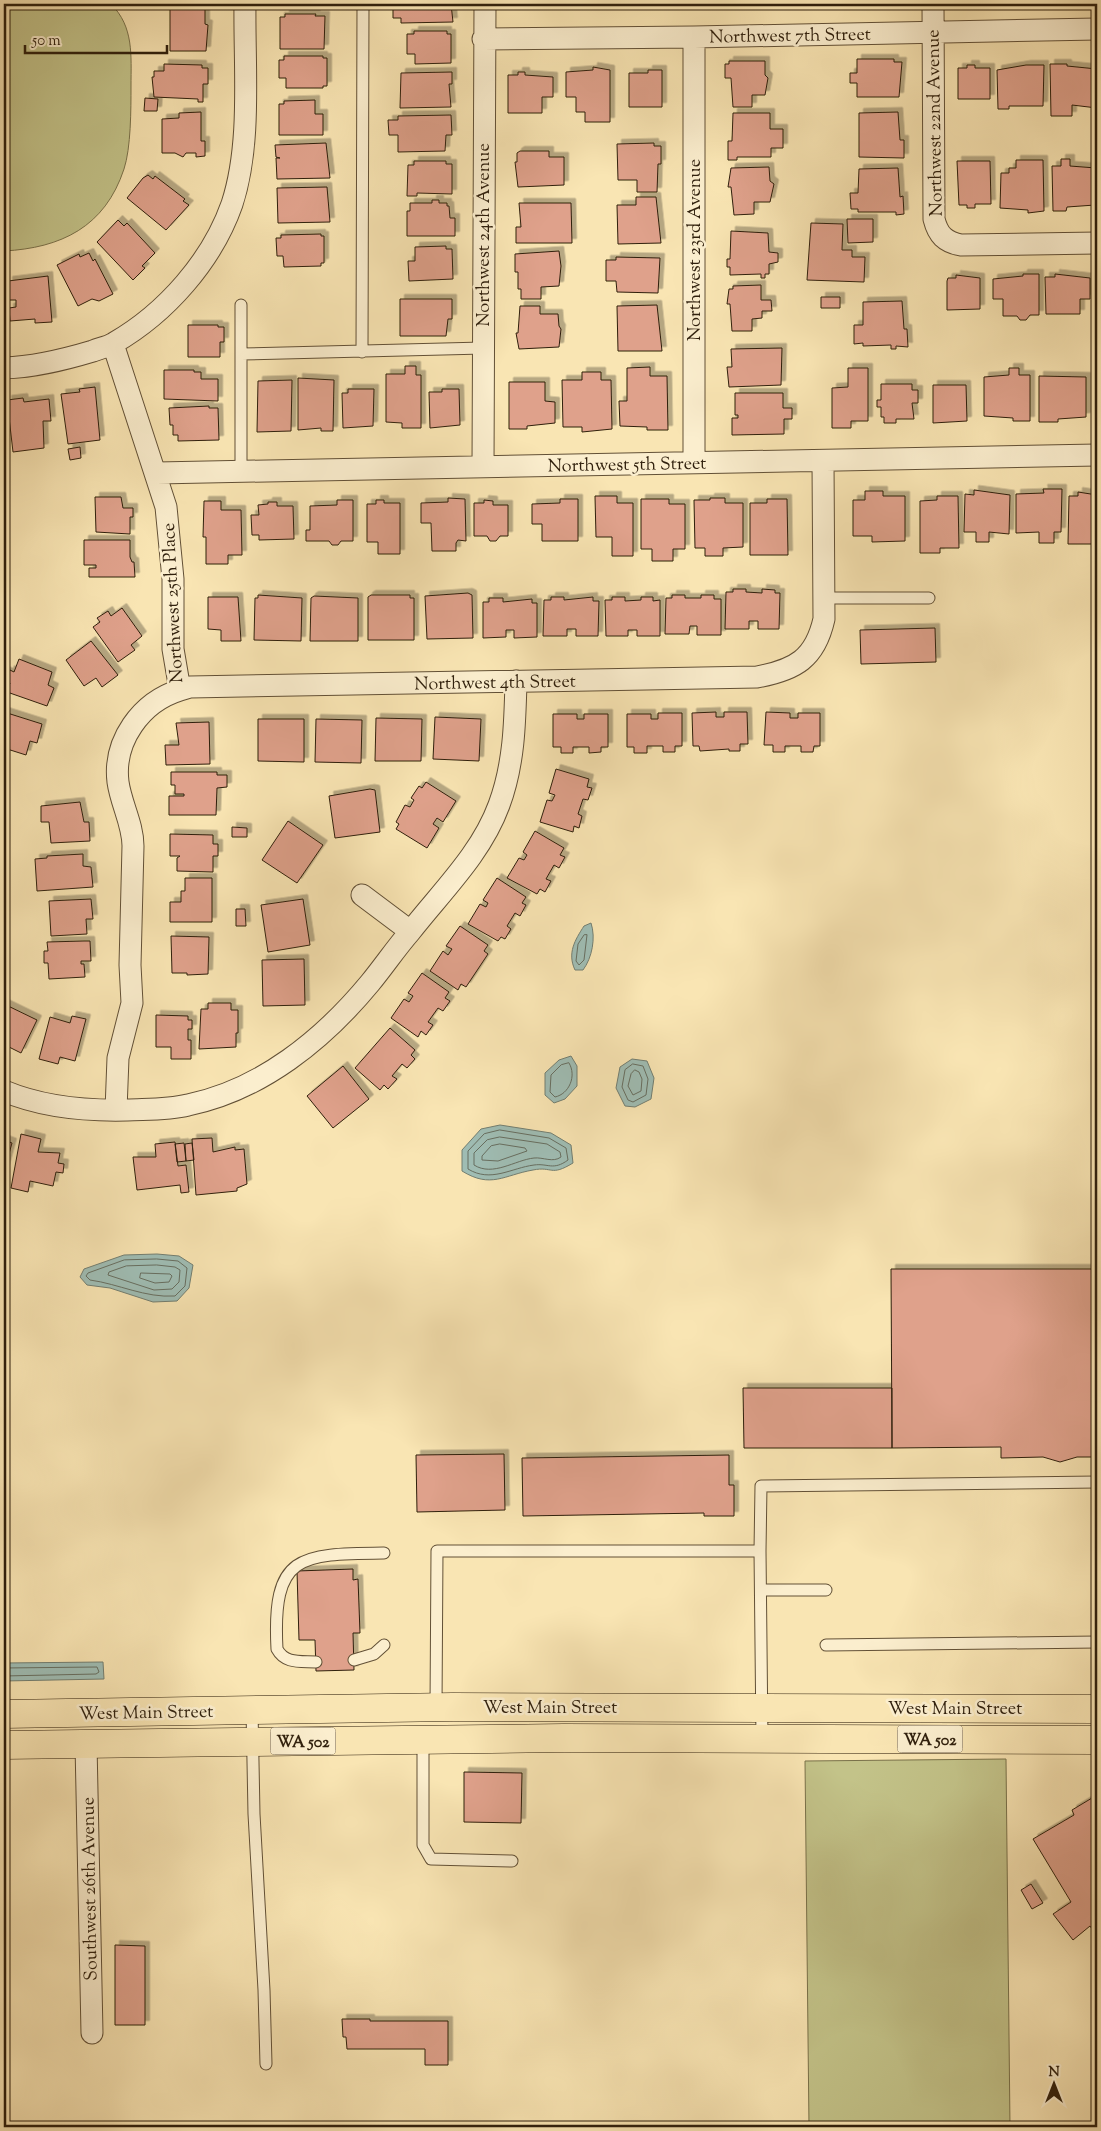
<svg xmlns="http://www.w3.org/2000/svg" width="1101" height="2131" viewBox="0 0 1101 2131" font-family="'Sorts Mill Goudy',serif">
  <defs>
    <filter id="shadow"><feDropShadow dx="4.5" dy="-4.5" stdDeviation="0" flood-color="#0004"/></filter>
  </defs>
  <rect width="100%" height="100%" fill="#f9e5b3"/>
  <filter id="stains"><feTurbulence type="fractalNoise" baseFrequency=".004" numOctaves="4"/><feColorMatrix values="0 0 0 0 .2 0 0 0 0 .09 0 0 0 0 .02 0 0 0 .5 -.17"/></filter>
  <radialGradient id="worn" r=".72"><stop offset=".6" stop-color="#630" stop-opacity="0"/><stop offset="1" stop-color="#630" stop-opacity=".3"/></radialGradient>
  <!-- green -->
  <path fill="#c3c389" stroke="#79714a" d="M4 4H111C134 27 131 55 131 86 131 109 131 148 124 169 105 227 61 248 4 251Z
    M1006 1759 1010 2127H809L805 1761Z"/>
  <!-- water -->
  <path fill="#9fbdb4" stroke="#727e71" d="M591 923C596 938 592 958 583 970H575C567 953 575 940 584 926Z
    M571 1056 577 1066V1086L565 1099 554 1103 545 1095V1073L559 1060Z
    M632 1059 647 1061 654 1078 651 1099 635 1107 625 1106 616 1088 620 1067Z
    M500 1125 551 1133 571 1145 573 1163C550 1177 553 1166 533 1170 504 1175 491 1189 462 1171V1150L481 1129Z
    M157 1254 179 1256 193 1265 189 1288 177 1301 153 1302 110 1288 87 1285 80 1277 84 1269 124 1255Z
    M103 1662 104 1679 4 1681V1663Z"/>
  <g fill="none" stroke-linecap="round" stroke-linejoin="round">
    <!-- shore -->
    <path stroke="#676e60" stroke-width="1" d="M587 935 584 960 579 965 576 961 578 944 584 935Z
      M569 1063C577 1076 569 1094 555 1097L550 1092 551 1075 561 1065Z
      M633 1064 643 1066 648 1079 646 1095 633 1102 628 1100 622 1087 625 1070Z
      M635 1070 639 1072 642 1079 641 1091 633 1095 628 1086 631 1074Z
      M500 1130 549 1138 566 1148 568 1160C553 1171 548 1163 534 1165 511 1168 491 1183 468 1169V1151L484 1134Z
      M500 1137 547 1144 560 1152 561 1157C553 1163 543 1157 534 1158 515 1160 493 1177 474 1165V1153L487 1140Z
      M500 1144 525 1148 527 1151 498 1161 482 1160V1156L491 1146Z
      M157 1259 178 1261 187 1268 185 1286 175 1296C145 1298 119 1284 90 1280L86 1276 88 1273 124 1260Z
      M157 1265 175 1267 180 1270 179 1282 172 1289 154 1290 108 1275 109 1272 126 1266Z
      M141 1273 170 1274 172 1276 169 1282 155 1283 140 1278Z
      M4 1668 97 1667 99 1672 96 1674 4 1676"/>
  </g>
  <!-- building -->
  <path fill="#dfa18b" stroke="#2f1f0c" filter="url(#shadow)" d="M278 4H331V6H278Z
    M400 4H451L453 22 401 23V18H393V8H400Z
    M170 7H205V24L208 25 206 51H170Z
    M285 14H316L315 16H325L324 49H280V17H285Z
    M414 31H447V34H451V63L415 64V54H407V34H414Z
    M284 56H323V58H327V86H323V88H286V78H279V60H284Z
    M857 59H894V62H902L899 97H857V83H850V73H857Z
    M729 61H765V75L768 78 765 95H752V107H733L731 78H725V64H729Z
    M164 64 202 65V68H208V84H203V102H198V99L154 97 152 77H154V71H164Z
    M1050 64H1067V66L1097 69V108L1072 105V116H1051Z
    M967 65H975V68H990V99H958V68H967Z
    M1026 65H1044L1043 106H1009V109H998L997 70Z
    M593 67 610 70V122H585V112H576V97H566V72L593 70Z
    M648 70H662V107H629V73H648Z
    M452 72V84H449L451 107 400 108 401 73Z
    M518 72H525V75L553 77V97H542V113H508V75H518Z
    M145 98 158 99 157 111H144Z
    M315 100V114H323V135H279V104H284V101Z
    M201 112V141H205V156L196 157V153H186L183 157 175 153H162V119L179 118V113Z
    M898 112 900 140H904V158L859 157V113Z
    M733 113H770V129H783V148H771V157H737V160H728V141H732Z
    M451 115 452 135H446L445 151 398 152V135H389L388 120H398V116Z
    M326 143 330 178 277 179 276 158H280L276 157 275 145Z
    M654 143V146H661V164H658L657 192H637V180H618L617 144Z
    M520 151H549V157H564V185L518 187 515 162H517V153Z
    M1061 159H1070V166L1096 168 1095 205 1067 207 1066 211H1053L1052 166H1061Z
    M1016 160H1043L1044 211 1028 213V210L1000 208 1001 173H1009V168H1016Z
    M414 161H446V164H452V194L417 193V196H407L408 165H414Z
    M957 161H990L991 204H975V208H967V205H959Z
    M769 167 770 181 774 184 770 202H754V214L734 215 731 187H728L731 168Z
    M898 168 900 197 903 196 904 214 896 215V212H858V209H851L850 193H858L859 169Z
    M148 175 153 179 155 176 185 199 183 201 189 205 166 230 127 198 143 178Z
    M327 187 330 222 278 223 277 188Z
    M636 197H656L661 243 618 244 617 205H636Z
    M432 200H439V203H447V206H449L450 218H455V236H407V211H410V203H432Z
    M519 203H571L572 243H516V227H521Z
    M847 219H873V242L848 243Z
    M118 220 124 226 127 223 155 253 142 266 145 268 133 280 97 242Z
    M811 223 843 224 842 250H852V257H865L864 282 807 280Z
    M731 231 768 233 769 252 778 253V262L769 264V274H765V278H761V274L730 275V267H727V259H730Z
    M321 234V236H324V263H321V266L284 267 283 256H277L276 238H281V235Z
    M446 246V249H452L453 279 409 281 408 261H415V247Z
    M559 251 561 266 559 286 541 287V299H521V289H518V272H515V254Z
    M89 253 93 261 95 259 113 294 99 301 92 299 78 306 57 265 79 254 80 257Z
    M616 257 660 258 658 293 617 292 616 281H606V260H616Z
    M1023 274H1039V315H1030L1026 320H1020L1017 316H1003V299H993V279L1023 276Z
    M1055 274 1090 278V299H1080V314H1046L1045 277H1055Z
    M956 275 980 278V309L947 310V281L948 278H956Z
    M48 276 52 322 35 323V319L10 321 9 308 16 307V300H9L8 281Z
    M761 285V300H771L772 311H762V318L752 319V331H732L730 304H727L729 289H733V286Z
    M821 297H840V308H821Z
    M400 299H452V319H448L446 336H400Z
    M902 301 904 329H907L908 347 896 346V349H891V345L863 346V343L854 344V325H863V302Z
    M657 305 662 351H618L617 306Z
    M520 306H540V314H558L559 326 561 329 559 347 519 349 516 333H518Z
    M188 325H218V327H224V342H220V357H188Z
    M782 348 781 385 729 387 727 367H732L731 349Z
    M405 366H416V375H421V428H402V423L386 422V374H405Z
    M650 367V376H667L668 430H647V427L620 426 619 401H627V368Z
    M848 368H868V421H851V428H832V388L848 387Z
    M1009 368H1019V375H1030V421H1013V418L984 416V377L1009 375Z
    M164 370H194V372H201V379H218V401L164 399Z
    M582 372H601V380H611L612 429 582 432V427H563L562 380H582Z
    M1039 376 1086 377V417L1058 419V422H1039Z
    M298 378 334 380 333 431H321V428L298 430Z
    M292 380 291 431 257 432 258 381Z
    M509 382H545V401L555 402V423L527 426V429H509Z
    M1096 383H1097V417H1095Z
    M881 384H912V390H918V403H912L914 419H896V423H884V417H881V407H877V400H881Z
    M933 385H966L967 421 933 423Z
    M95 387 100 440 68 444 61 394 80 392 79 389Z
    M348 389H374L373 426 343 428 342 393H348Z
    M442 389H459L460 425 430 428 429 392H442Z
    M735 393H783V408H792V419H784V434L732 435V418H738V415H735Z
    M23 398 24 402 49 399 51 421H43L44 448 13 452 7 400Z
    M209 406V408H218L219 440 178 441V435H173V425H170L169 408Z
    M80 447 81 458 70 460 68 449Z
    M1043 489H1062L1061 532H1054V543H1039V532L1016 533V494L1044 493Z
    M974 490 1010 495 1009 534 989 532V542H976V532H964L965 494 974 495Z
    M865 491H883V496H905V541L872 542V536H853V500H865Z
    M1078 492 1097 495V532H1095V544H1068L1069 496H1078Z
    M595 496H617V503H633V556H612V537H596Z
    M937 496H958L959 548H940V553H920V501L937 500Z
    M95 497H121L123 508H133V517H130V534L96 532Z
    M448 498 465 499 466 541 458 540 456 543V551H432L431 523H421V503L448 502Z
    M710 498H725V503H743V547L723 548V556H705V548H695L694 500H710Z
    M560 499H578V541H542V524H532V504L560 503Z
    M641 499H669V504H685V549H673V561H652V549H641Z
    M767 499H787L788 555H750V503H767Z
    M337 500H353V541H341L338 545H332L329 541H306V530H310V506L337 505Z
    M376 500H384V503H400V554H378V542H367V504H376Z
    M484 500 493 501V505H508V536H500L496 541H490L487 536H474V503H484Z
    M204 501H221V510H241L242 555H228V564H206V537H203Z
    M268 502H277V506H293L294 539 259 540V535H252L251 515H259L258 505 268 504Z
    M84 540H130V557L132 562H134L135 577H89V568H96V565H84Z
    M733 589H746V592L762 593V589L775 590V593H780L779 629H758V621H749V629H725L726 592H733Z
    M468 593 472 595 473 638 427 639 425 596Z
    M258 595 302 598 301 641 254 640 255 598H258Z
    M371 595H410V598H414V640H368V597Z
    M672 595H685V598H701V595H714V599H721V635H697V626H690L689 634H665L666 598H672Z
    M314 596 358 598V641H310L311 598Z
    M208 597H238L241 641H221V630L208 629Z
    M551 597H564V600L593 597V601H599L598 636H576V629H567V636H543L544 600H551Z
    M612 597H625V601L641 600V597H653V601L660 600V636H637V630H628V636H606L605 600H612Z
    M489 598H503V602L532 599V603H537V637L514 638V630H506V637L483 638V602H489Z
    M122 608 142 636 131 645 135 650 118 662 93 627 100 622 97 618 108 611 111 616Z
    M935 628 936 662 861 664 860 630Z
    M91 641 118 675 102 687 96 678 84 686 66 660Z
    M19 659 52 672 48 685 54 688 47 706 7 692 10 683 4 681V671L9 673 10 670 14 672Z
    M4 712 42 724 37 743 30 741 26 755 4 748Z
    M716 712V717H724V712H747L748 744H740V751H729V749L700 751 699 746H693L692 713Z
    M766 712 790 713V718H798V713H820V746H814L813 752H801V746H785V752H773V745H764Z
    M658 713H682V746H675V752H663V746H647V753H634V747H627V714H651V719H658Z
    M553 714H577V719H584V714H608V747H601V752L589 753V747H573V753H561V747H553Z
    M435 717 481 719 479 761 433 759Z
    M376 718 422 719 421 761H375Z
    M258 719H304V762L258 761Z
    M316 719 362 720 361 763 315 762Z
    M209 722 210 764 166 765 165 745H179L176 723Z
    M556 769 589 779 587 787 592 788 588 800 583 799 578 814 582 816 579 828 574 826 573 832 540 822 547 800 552 801 555 795 549 793Z
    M171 772H217V775H227V787L217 788 216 815H169V796H184V794H175V785H171Z
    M426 782 456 801 443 822 437 818 433 824 439 828 427 848 396 829 399 824 396 822 405 805 410 807 414 800 411 798 419 786 422 788Z
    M370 789 375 790 380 832 335 838 329 796Z
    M80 802 84 822H89L90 841 51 843 49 822H41V806Z
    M288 821 323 845 297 883 262 860Z
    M232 827 247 828V837H232Z
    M535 831 564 848 560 855 565 857 559 868 554 865 546 879 551 881 545 892 540 889 537 894 507 878 519 858 524 860 527 855 523 852Z
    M170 834 213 835V844H218V856H213V872L177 871V858L180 856H170Z
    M83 854V866L91 867 93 887 37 891 35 859 47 858V856Z
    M185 878H212V922H170V902H181V891H185Z
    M497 878 526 897 522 903 526 905 520 916 515 913 507 926 511 929 505 939 501 937 498 941 468 924 480 904 486 907 488 903 483 900Z
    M91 899 93 919H86L87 934 51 936 49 901Z
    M303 899 310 945 268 952 261 905Z
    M236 909H245L246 926H236Z
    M460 926 488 945 484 951 488 954 466 987 461 984 458 990 430 971 443 951 448 955 452 949 446 946Z
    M171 936 209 937 208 974 187 975V973H172Z
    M84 941H90L91 961H81V964H84L85 977 49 979 48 963H44V951H48L47 942Z
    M304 959 305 1005 263 1006 262 960Z
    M422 973 449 992 445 998 450 1001 443 1011 438 1008 428 1022 433 1025 426 1035 421 1031 418 1037 391 1018 404 999 409 1002 413 996 408 993Z
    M208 1003H231V1010H238V1033H236V1047L199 1049 201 1009H208Z
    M4 1004 37 1020 21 1053 5 1045 4 1048Z
    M156 1015 188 1016V1020H192V1029H188V1040H191V1059H171V1047H156Z
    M72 1016 86 1019 75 1061 60 1057 58 1064 39 1059 50 1017 70 1023Z
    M390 1028 415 1050 411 1055 415 1059 407 1068 402 1064 392 1076 397 1079 388 1089 384 1085 380 1090 355 1068Z
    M343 1066 369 1099 333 1128 307 1096Z
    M21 1134 41 1139 38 1152 60 1153 58 1163 64 1164 63 1173 56 1172 53 1186 30 1181 28 1192 11 1188Z
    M212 1138 213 1152 235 1147V1150L244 1149 247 1184 237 1188V1191L196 1195 192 1139Z
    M4 1140 12 1143 4 1172Z
    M175 1142 178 1166 186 1165 189 1192 181 1193 180 1185 137 1190 133 1157H156L155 1144Z
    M184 1143 186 1161 177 1162 175 1144Z
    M192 1143 194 1160 186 1161 185 1144Z
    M891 1269H1097V1457H1077L1060 1462 1043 1457 1001 1458V1447L892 1448Z
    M743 1388H892V1448H744Z
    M504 1454 505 1510 417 1512 416 1455Z
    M729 1455V1485H734V1516H704V1513L523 1516 522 1458Z
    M353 1569V1580L358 1579 360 1633H353L354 1670 316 1671 315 1640H299L297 1571Z
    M464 1772 522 1773 521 1823 464 1822Z
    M1097 1795V1930L1094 1932 1090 1926 1073 1940 1053 1914 1071 1902 1033 1839 1074 1815 1072 1810Z
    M1031 1884 1043 1903 1032 1909 1021 1890Z
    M115 1945 145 1946V2025H115Z
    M342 2019H370V2021H448V2065H425V2049H347L346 2037H343Z"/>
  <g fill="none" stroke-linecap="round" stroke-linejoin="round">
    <defs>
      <path id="lane" d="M362 352 363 4
        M241 354 483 348
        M241 471V305
        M824 598H929
        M760 1551 761 1486 1097 1482
        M761 1590H826
        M826 1645 1097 1642
        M354 1660 374 1654 384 1645
        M316 1662C300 1661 285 1664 277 1649 272 1554 299 1554 384 1553
        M436 1707 437 1551H760L762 1739
        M252 1710 254 1814 264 1990 266 2064
        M423 1740V1845L431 1859 512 1861"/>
      <path id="street" d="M933 4 934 219C938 235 945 242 961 245L1097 243
        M483 39 694 37 1097 29
        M113 344 166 507 173 579V649L180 690C141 702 113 741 118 782 121 804 133 824 133 846L130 965 132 1003 118 1058 116 1110
        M4 368C35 367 63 360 93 351 100 348 108 347 114 343 166 313 212 261 232 204 252 143 244 67 245 4
        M694 462V37
        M483 466 485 4
        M157 473 1097 455
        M180 690 190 687 757 677C795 670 815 659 824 619L823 461
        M362 895 410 931
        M4 1091C42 1107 86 1111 127 1110 147 1109 168 1110 188 1105 261 1090 323 1040 370 983 384 966 396 948 410 932 442 891 481 854 499 805 514 765 515 723 516 681
        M86 1744 92 2033"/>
      <path id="highway" d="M4 1714 453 1707 1097 1709
        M4 1745 564 1738 1097 1740"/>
    </defs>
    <!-- lane casing -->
    <use href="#lane" stroke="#625036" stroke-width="13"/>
    <!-- street casing -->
    <use href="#street" stroke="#625036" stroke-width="23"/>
    <!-- highway casing -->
    <use href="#highway" stroke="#2f1f0c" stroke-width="29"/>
    <!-- lane -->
    <use href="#lane" stroke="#fbeece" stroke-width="11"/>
    <!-- street -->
    <use href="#street" stroke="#fbeece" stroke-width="21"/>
    <!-- highway -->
    <use href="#highway" stroke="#f9e5b3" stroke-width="28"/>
  </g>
  <g text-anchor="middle" stroke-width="5" stroke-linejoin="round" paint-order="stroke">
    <!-- shield labels -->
    <g fill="#fbeece" stroke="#6c5d46" stroke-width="1">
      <rect x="897.5" y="1725.5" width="65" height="27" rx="4"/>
      <rect x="270.5" y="1727.5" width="65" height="27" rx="4"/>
    </g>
    <g font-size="16" font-weight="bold" fill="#2f1f0c">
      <text x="930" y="1745">WA 502</text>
      <text x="303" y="1747">WA 502</text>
    </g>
    <!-- street labels -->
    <g font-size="18" fill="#2f1f0c" stroke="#fbeece">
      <text transform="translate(790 35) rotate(-1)" y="6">Northwest 7th Street</text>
      <text transform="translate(934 123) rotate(-91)" y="6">Northwest 22nd Avenue</text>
      <text transform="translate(483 235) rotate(-90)" y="6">Northwest 24th Avenue</text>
      <text transform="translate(694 250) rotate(-90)" y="6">Northwest 23rd Avenue</text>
      <text transform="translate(627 464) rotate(-1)" y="6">Northwest 5th Street</text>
      <text transform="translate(172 603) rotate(-93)" y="6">Northwest 25th Place</text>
      <text transform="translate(495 682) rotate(-1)" y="6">Northwest 4th Street</text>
      <text x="550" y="1713">West Main Street</text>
      <text x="955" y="1714">West Main Street</text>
      <text transform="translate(146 1712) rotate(-1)" y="6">West Main Street</text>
      <text transform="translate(89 1889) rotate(-91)" y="6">Southwest 26th Avenue</text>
    </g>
  </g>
  <!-- margin -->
  <rect width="1101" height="2131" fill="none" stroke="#f9e5b3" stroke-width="20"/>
  <rect x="5" y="5" width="1091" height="2121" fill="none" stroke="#2f1f0c" stroke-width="2.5"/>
  <rect x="10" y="10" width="1081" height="2111" fill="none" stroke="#2f1f0c"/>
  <!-- north arrow -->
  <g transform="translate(1054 2084)" stroke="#fbeece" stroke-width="4" paint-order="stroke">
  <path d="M0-4L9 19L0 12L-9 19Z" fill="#2f1f0c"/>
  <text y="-8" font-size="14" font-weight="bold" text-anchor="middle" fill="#2f1f0c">N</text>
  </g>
  <!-- scale -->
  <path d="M25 45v8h142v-8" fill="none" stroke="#2f1f0c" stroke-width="2.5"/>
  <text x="32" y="45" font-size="15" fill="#2f1f0c" stroke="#fbeece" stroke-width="4" paint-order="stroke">50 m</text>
  <rect width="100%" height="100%" filter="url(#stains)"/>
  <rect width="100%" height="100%" fill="url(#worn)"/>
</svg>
